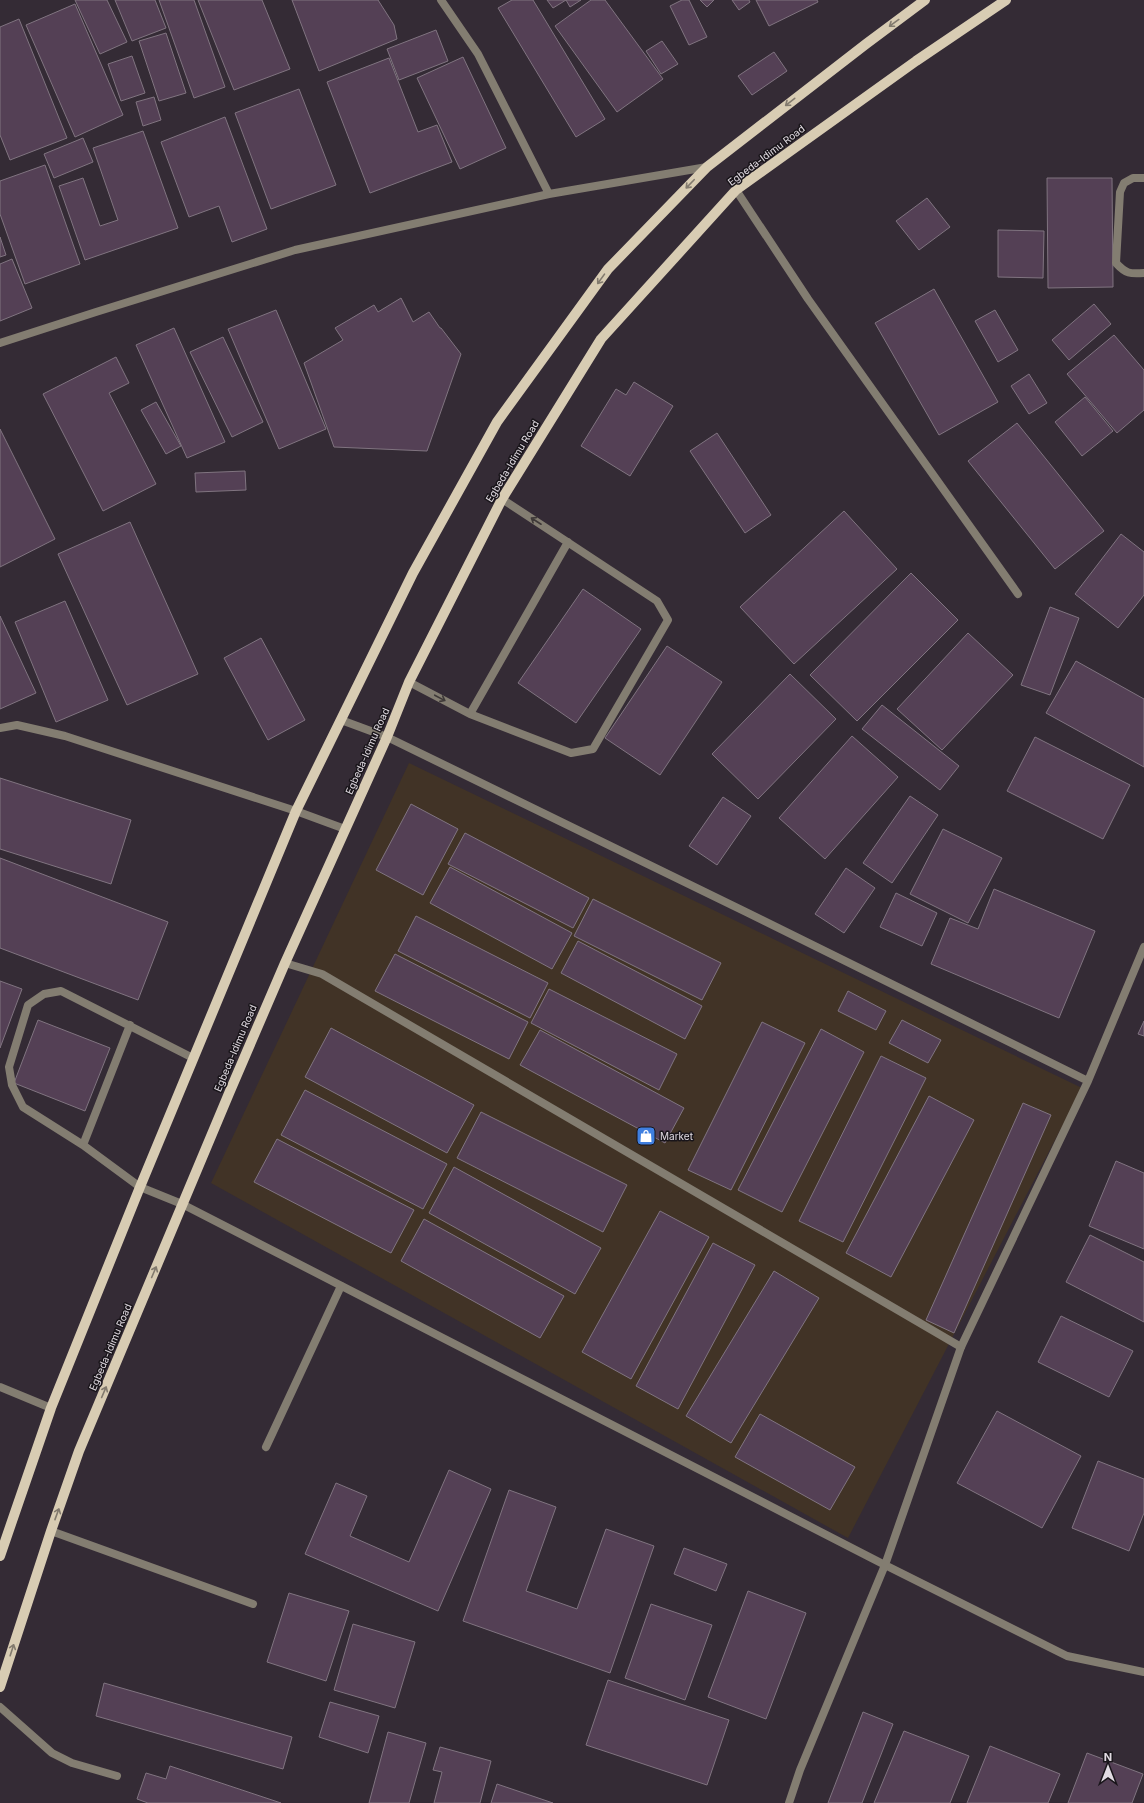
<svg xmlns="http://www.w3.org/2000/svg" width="1144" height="1803" viewBox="0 0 1144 1803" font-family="Inter,sans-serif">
  <rect width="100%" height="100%" fill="#342b35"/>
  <!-- commercial -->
  <path fill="#413326" d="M409 763 1082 1088 848 1538 211 1183Z"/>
  <!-- building -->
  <path fill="#544055" stroke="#807480" d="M75 0H107L127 42 100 54Z
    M115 0H155L166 28 132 41Z
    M159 0H194L225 87 194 98Z
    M198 0H262L290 69 234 90Z
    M292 0H378L394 25 397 39 319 71Z
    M512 0H533L605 119 576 137 498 8Z
    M547 0H581L570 7 566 0 553 8Z
    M591 0H605L663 79 617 112 555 26Z
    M682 0H689L707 37 689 45 670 6Z
    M700 0H714L707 7Z
    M732 0H749L750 2 739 10Z
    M756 0H817L818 2 769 26Z
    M75 4 123 115 75 137 26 25Z
    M19 19 67 138 10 160 0 135V27Z
    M436 30 448 61 399 80 387 49Z
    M166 33 186 93 159 101 139 41Z
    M662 41 678 64 661 74 646 51Z
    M774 52 787 71 752 95 738 76Z
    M132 56 145 93 121 101 108 64Z
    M463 57 506 148 460 169 417 78Z
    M389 58 418 132 437 125 452 162 370 193 327 82Z
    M299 89 336 185 271 209 235 113Z
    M154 97 161 120 143 126 136 102Z
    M225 117 267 229 232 242 219 206 189 217 161 142Z
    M143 131 178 228 85 260 59 186 83 178 100 226 118 220 93 148Z
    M83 138 93 162 54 178 44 154Z
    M45 165 80 264 25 284 0 214V181Z
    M1047 178H1112L1113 287 1048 288Z
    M927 198 950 227 919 250 896 221Z
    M998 230 1044 231 1043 278 998 277Z
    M0 237 6 255 0 257Z
    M12 259 32 308 0 321V264Z
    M934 289 998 402 939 435 875 323Z
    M401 298 413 322 429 312 440 328H441L461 354 427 451 334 447 304 363 343 340 335 328 374 305 378 312Z
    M1094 304 1111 324 1069 360 1052 340Z
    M276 310 326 429 279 449 228 329Z
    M995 310 1018 350 998 362 975 321Z
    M174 328 225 442 187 458 136 345Z
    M1114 335 1144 370V410L1117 433 1067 374Z
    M223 337 263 422 232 437 190 352Z
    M116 357 129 383 109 393 156 484 103 511 43 394Z
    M1029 374 1047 403 1029 414 1011 386Z
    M634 382 673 406 630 476 581 446 616 389 626 395Z
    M1085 397 1113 431 1082 456 1055 422Z
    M156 402 181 446 166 454 141 410Z
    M1017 423 1104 531 1055 569 968 461Z
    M0 429 55 539 0 567Z
    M717 433 771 515 745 533 690 451Z
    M245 471 246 490 196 492 195 473Z
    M844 511 897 569 794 664 740 607Z
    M130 522 198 674 127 705 58 554Z
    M1121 534 1144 552V595L1118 628 1075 594Z
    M911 573 958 620 857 721 810 675Z
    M583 589 641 629 576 723 518 683Z
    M65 601 108 700 56 722 15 622Z
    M1050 607 1079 618 1050 695 1021 685Z
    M0 616 36 693 0 709Z
    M968 633 1013 675 942 750 897 709Z
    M261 638 305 720 268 740 224 658Z
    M667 646 722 682 660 775 605 738Z
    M1076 661 1144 699V767L1046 713Z
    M790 674 836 719 758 799 712 754Z
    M882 705 959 766 940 790 862 729Z
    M852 736 898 777 825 859 779 818Z
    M1035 737 1130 785 1103 839 1007 791Z
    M0 778 131 820 111 884 0 849Z
    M910 796 938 815 892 883 863 863Z
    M723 797 751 816 717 865 689 846Z
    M411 804 458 829 423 895 376 870Z
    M943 829 1002 858 968 923 910 894Z
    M465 833 589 898 573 928 448 864Z
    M0 858 168 922 138 1000 0 948Z
    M450 867 572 933 552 969 430 903Z
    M846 868 875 888 844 933 815 914Z
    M994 889 1095 931 1059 1018 931 964 950 918 978 929Z
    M896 893 937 913 922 946 880 927Z
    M593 899 721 963 702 1000 574 936Z
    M416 916 548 983 530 1018 398 951Z
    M578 941 702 1006 685 1039 561 973Z
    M395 954 528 1022 509 1059 375 991Z
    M0 981 22 989 0 1048Z
    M549 989 677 1054 659 1090 531 1023Z
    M848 991 886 1011 876 1030 838 1011Z
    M38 1020 110 1048 85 1111 14 1083Z
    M902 1020 941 1040 928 1063 889 1043Z
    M1144 1021V1036L1138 1034Z
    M762 1022 805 1043 731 1190 688 1170Z
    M331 1028 474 1105 447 1153 305 1077Z
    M821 1029 864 1052 782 1212 738 1190Z
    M540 1030 684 1108 665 1143 520 1065Z
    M881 1056 926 1078 843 1242 799 1221Z
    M305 1090 447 1164 423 1209 281 1135Z
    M929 1096 974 1120 891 1277 846 1253Z
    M1023 1103 1051 1115 954 1333 926 1320Z
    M481 1112 627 1185 603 1232 457 1158Z
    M277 1139 414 1210 391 1253 254 1182Z
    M1116 1161 1144 1173V1249L1089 1226Z
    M454 1167 601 1248 575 1294 429 1213Z
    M660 1211 709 1237 631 1379 582 1352Z
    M424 1219 564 1296 540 1338 401 1261Z
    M1090 1235 1144 1262V1322L1066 1282Z
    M713 1243 755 1265 678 1409 636 1386Z
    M774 1271 819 1298 731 1443 686 1416Z
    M1061 1316 1133 1351 1109 1397 1038 1362Z
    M997 1411 1081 1456 1042 1528 957 1483Z
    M760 1414 855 1467 830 1510 735 1457Z
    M1098 1461 1144 1479V1513L1129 1551 1072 1528Z
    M449 1470 491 1489 438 1611 305 1554 336 1483 367 1496 350 1536 409 1562Z
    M509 1490 556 1507 526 1591 577 1609 606 1529 654 1546 610 1673 463 1621Z
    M684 1548 727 1564 716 1591 674 1574Z
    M748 1591 806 1613 766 1719 708 1697Z
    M289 1593 349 1611 326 1681 267 1662Z
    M651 1604 712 1625 685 1700 625 1678Z
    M353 1624 415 1642 395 1708 334 1690Z
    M608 1680 729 1720 707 1785 586 1745Z
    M104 1683 292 1737 283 1769 96 1716Z
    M330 1702 379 1716 368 1753 319 1737Z
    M863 1712 893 1724 862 1803H828Z
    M904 1731 969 1756 950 1803H874Z
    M388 1732 426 1743 409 1803H369Z
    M990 1746 1060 1774 1048 1803H967Z
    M440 1747 491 1761 480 1803H434L442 1772 433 1770Z
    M1087 1753 1143 1774 1132 1803H1068Z
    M170 1766 281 1803H148L137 1799 146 1773 166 1779Z
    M497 1784 553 1803H491Z"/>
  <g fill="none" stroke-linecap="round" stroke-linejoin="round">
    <!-- service -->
    <path stroke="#837d71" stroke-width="8" d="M1144 178H1133L1124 183 1120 192 1116 263C1126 274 1130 274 1144 273
      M409 682 470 714 571 753 593 749 668 620 657 601 502 499
      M470 714 568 542
      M285 963 322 974 961 1347
      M83 1145 130 1025
      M140 1187 83 1145 23 1107 12 1085 9 1067 28 1005 44 994 61 991 193 1058
      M0 1387 51 1408
      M266 1447 341 1286
      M51 1531 253 1604
      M0 1707 52 1753 72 1763 117 1776"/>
    <!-- minor -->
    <path stroke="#837d71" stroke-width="8" d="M441 0 478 54 549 194
      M736 190 808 299 1018 594
      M0 343 96 312 295 250 549 194 707 167
      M341 720 387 737 746 912 1088 1081
      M0 728 17 725 65 736 296 811 345 829
      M140 1187 182 1204 885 1565 1067 1656 1144 1672
      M789 1803 800 1770 885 1565 961 1347 1088 1081 1144 947"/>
    <!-- primary -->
    <path stroke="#d8ccb3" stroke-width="10" d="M0 1556 51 1408 140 1187 296 811 413 573 497 422 608 269 707 167 866 44 925 0
      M0 1687 51 1531 79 1451 230 1091 285 963 387 737 409 682 502 499 601 339 736 190 916 61 1006 0"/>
  </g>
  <!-- one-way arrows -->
  <defs><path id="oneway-shaft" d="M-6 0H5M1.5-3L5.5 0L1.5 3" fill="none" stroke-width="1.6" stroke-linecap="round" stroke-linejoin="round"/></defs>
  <g stroke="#827a6e">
    <use href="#oneway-shaft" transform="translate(894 23) rotate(144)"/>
    <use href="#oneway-shaft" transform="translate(790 102) rotate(142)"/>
    <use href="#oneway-shaft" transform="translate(690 184) rotate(134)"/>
    <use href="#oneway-shaft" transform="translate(601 279) rotate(126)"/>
    <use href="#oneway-shaft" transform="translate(154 1272) rotate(-67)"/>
    <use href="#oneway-shaft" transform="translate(104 1392) rotate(-67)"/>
    <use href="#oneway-shaft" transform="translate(57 1514) rotate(-70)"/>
    <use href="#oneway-shaft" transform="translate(12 1650) rotate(-72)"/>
  </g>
  <g stroke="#3e3938">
    <use href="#oneway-shaft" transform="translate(536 521) rotate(-147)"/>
    <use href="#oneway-shaft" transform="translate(440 698) rotate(28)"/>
  </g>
  <!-- icons -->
  <defs>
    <symbol id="shop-square" viewBox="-11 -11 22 22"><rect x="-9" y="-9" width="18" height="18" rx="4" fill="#3f7fe0" stroke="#19151a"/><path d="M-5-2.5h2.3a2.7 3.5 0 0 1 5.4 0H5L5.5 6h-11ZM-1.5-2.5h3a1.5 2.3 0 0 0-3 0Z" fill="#fff"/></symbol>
  </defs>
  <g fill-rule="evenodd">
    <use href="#shop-square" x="635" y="1125" width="22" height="22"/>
  </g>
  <g text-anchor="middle" stroke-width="3" stroke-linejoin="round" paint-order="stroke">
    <!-- street labels -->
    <g font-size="10" fill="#e1dbe2" stroke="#19151a">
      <text transform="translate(766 155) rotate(-37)" y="4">Egbeda-Idimu Road</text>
      <text transform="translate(512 461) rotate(-59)" y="4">Egbeda-Idimu Road</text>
      <text transform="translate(367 751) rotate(-66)" y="4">Egbeda-Idimu Road</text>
      <text transform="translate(235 1048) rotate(-67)" y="4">Egbeda-Idimu Road</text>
      <text transform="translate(110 1347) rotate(-67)" y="4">Egbeda-Idimu Road</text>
    </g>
    <!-- poi labels -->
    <g font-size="10" fill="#e1dbe2" stroke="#19151a" text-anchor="start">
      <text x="660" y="1140">Market</text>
    </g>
  </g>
  <!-- north arrow -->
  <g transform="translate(1108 1767)" stroke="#19151a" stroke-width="3" paint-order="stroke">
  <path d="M0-3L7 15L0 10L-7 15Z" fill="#e1dbe2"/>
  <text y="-6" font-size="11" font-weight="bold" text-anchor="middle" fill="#e1dbe2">N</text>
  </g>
</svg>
